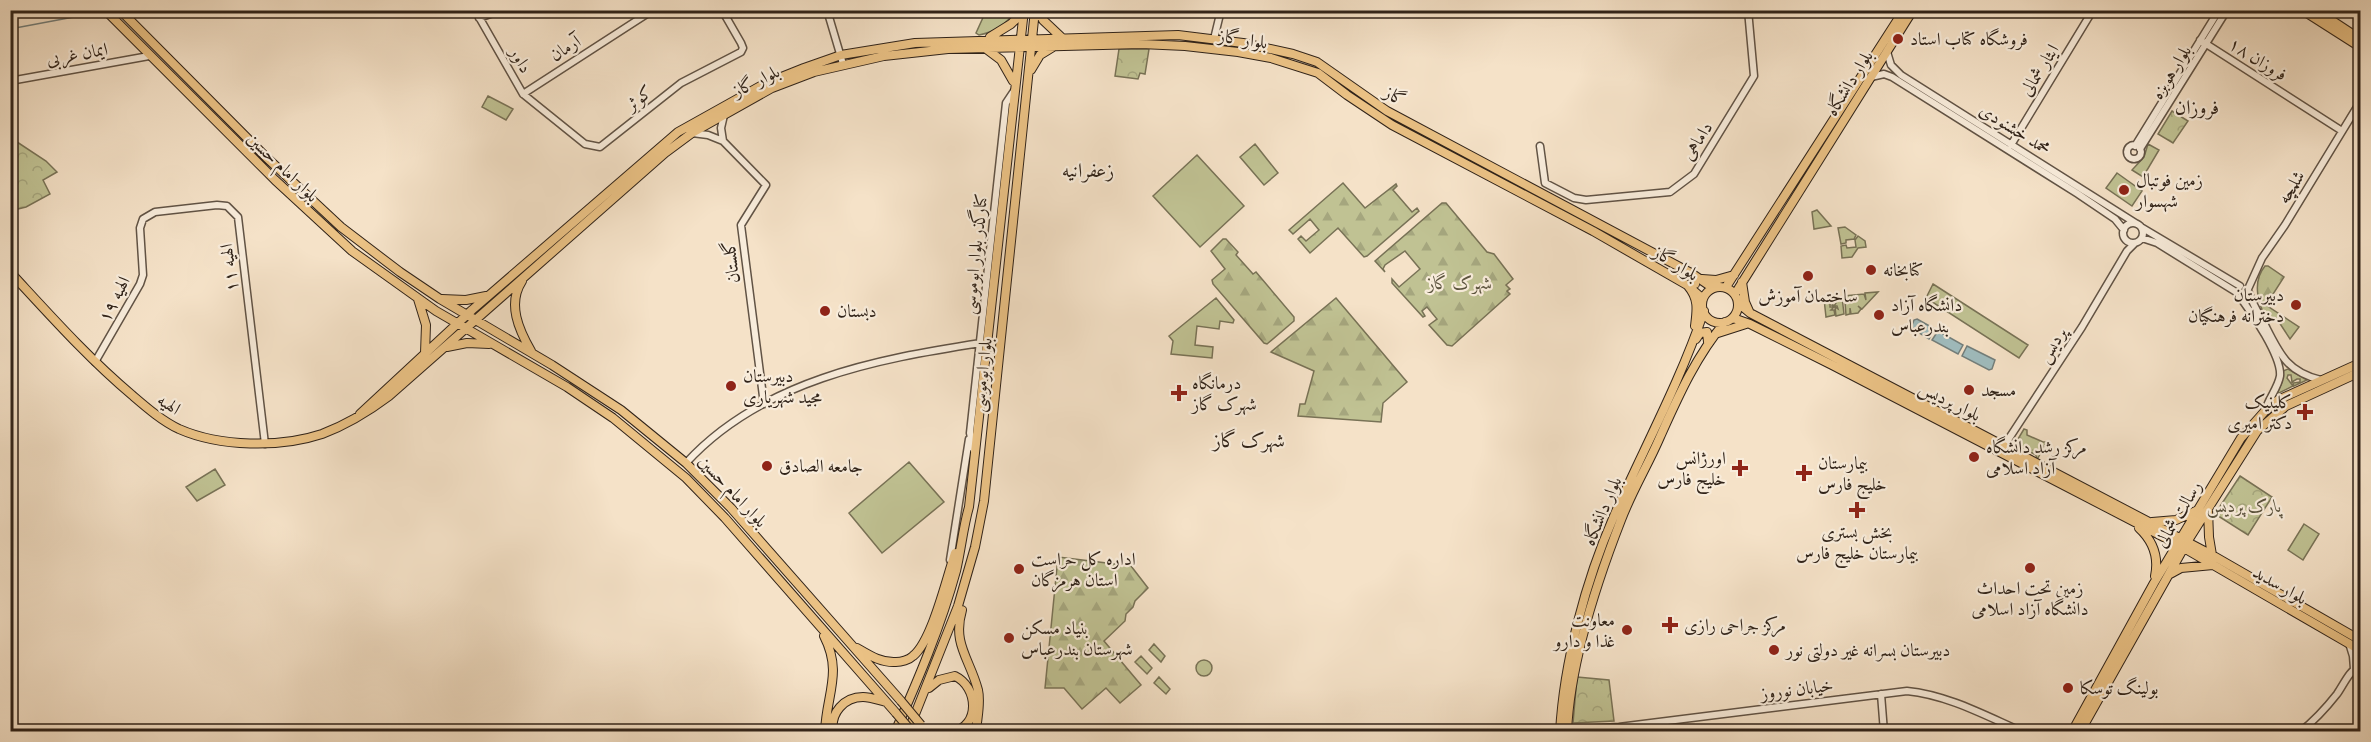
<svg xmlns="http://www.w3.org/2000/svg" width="2371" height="742" viewBox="0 0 2371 742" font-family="'IM FELL DW Pica',Amiri,serif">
  <defs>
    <pattern id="forest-firs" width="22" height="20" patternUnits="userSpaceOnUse" patternTransform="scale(1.5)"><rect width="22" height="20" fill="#c0c293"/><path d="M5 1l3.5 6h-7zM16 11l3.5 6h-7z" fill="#a5a67e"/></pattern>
    <pattern id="park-crowns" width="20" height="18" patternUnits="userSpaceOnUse" patternTransform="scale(1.5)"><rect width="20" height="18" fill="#c0c293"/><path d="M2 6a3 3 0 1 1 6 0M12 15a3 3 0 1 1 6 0" fill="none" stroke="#a5a67e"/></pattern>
  </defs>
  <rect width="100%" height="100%" fill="#f5e2c8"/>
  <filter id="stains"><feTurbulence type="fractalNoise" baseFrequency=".00333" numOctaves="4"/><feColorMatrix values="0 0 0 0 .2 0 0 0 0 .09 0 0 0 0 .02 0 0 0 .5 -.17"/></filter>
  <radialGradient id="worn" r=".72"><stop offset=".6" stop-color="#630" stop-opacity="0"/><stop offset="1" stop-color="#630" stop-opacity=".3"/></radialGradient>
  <!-- grass -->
  <path fill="#c0c293" stroke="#787256" stroke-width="1.5" d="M986 11H1015C1007 24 995 32 979 35L976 33Z
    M488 96 513 109 506 120 482 107Z
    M1255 144 1278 173 1264 185 1240 157Z
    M2148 144 2159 150 2143 177 2132 170 2144 157Z
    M1197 155 1244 206 1200 247 1153 196Z
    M2117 173 2142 191 2132 206 2106 188Z
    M1817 210 1831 226 1814 229 1812 212Z
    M1845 227 1856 235 1854 239 1846 240V243L1841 244 1838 228Z
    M1858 236 1865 241 1866 247 1858 248 1852 257 1842 258 1841 246 1846 245 1847 248 1856 247 1855 240Z
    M1933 284 2028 345 2019 358 1926 298Z
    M1878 292 1862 309 1858 306 1861 309 1858 313 1851 314 1850 308V314L1846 315 1845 302 1850 300H1845L1844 296 1864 294 1866 300 1865 293Z
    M1842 297 1844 314 1836 316 1835 307 1838 309 1837 306H1834L1836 303 1833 298Z
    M1216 298 1234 320 1233 323 1220 321 1219 329 1197 326 1195 345 1213 347 1212 358 1171 354 1173 341 1169 336Z
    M1832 298 1833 306 1830 304V307H1834L1831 310H1834L1835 315 1826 317 1824 299Z
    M2288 369 2307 380 2294 386 2293 383 2300 382V379H2297L2292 382 2291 375H2288L2287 378 2293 386 2277 394 2282 382 2283 371Z
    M909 462 944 502 882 553 849 513Z
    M215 469 225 485 197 501 186 487Z
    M2304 524 2319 534 2303 560 2288 550Z
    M1154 644 1165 656 1161 662 1149 650Z
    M1141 656 1152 668 1147 674 1135 662Z
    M1196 668a8 8 0 1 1 16 0a8 8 0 1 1-16 0Z
    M1159 677 1170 689 1166 694 1154 683Z"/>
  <!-- forest -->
  <path fill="url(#forest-firs)" stroke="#787256" stroke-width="1.5" d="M1343 183 1365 208 1396 184 1397 186 1393 190 1412 212 1417 208 1419 211 1367 256 1364 257 1338 228 1310 253 1298 239 1301 236 1306 241 1319 230 1310 219 1293 234 1289 230Z
    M1442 203H1446L1487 252 1494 254 1513 279 1506 285 1510 289 1507 291 1510 294 1452 346 1447 345 1429 325 1437 319 1427 307 1422 311 1425 316 1423 317 1392 283V279L1399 287 1420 269 1405 251 1385 265 1383 269 1385 272 1375 261Z
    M1223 239H1226L1238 252 1236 255 1253 274 1256 272 1294 317V321L1267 344 1264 343 1213 284 1212 280 1225 269 1211 251Z
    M2265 266H2268L2284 277 2266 305 2299 327 2290 339 2277 319 2267 322C2259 304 2251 283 2265 266Z
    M1336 298 1407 382 1383 403 1381 422 1298 416 1300 404H1305L1314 371 1271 352Z
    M1058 557 1131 566 1148 588 1135 601 1133 607 1126 614 1125 621 1104 641 1141 685 1120 703 1106 688 1082 709 1064 688H1045Z"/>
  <!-- park -->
  <path fill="url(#park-crowns)" stroke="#787256" stroke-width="1.5" d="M1119 49H1149L1145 74 1140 73 1138 79 1115 76Z
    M2172 111 2188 121 2173 143 2158 134Z
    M14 140 46 161 57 172 43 180 50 194 26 207 18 209 11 208V142Z
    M2024 429 2027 430V435L2043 442H2046L2037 460 2036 455 2021 447 2018 449 2015 444Z
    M2240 476 2272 497 2248 535 2215 514Z
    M1577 677 1609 680 1614 721 1573 723Z"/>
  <!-- water -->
  <path fill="#9fbcbe" stroke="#737f7c" stroke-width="1.5" d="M1917 319 1935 329 1929 339 1911 328 1914 320Z
    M1938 331 1963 345 1958 354 1932 340Z
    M1967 346 1995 360 1992 369 1989 370 1962 356Z"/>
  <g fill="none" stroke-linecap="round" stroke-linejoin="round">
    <!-- stream -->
    <path stroke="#737f7c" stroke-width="1.5" d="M10 29 95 13"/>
    <defs>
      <path id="minor" d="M475 10 523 94 585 144 600 147 681 83 741 52 743 48 741 43 722 10
        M827 10 843 64
        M479 18 502 10
        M1214 39 1221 10
        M2200 40 2342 131
        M1887 52 1891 65 1901 75 2137 224
        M1871 77 1884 74 1892 77 2078 194 2115 219 2124 230
        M10 81 149 56
        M523 94 653 10
        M692 133 708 135 723 141 721 128 724 115
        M723 141 766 185 741 225 764 404
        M2011 145 2093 10
        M2127 152a7 7 0 1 1 14 0a7 7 0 1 1-14 0Z
        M1540 146 1545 183 1574 198 1586 200 1670 192 1694 174 1754 76 1748 10
        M2135 146 2219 10
        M2140 149 2227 10
        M2123 233a10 10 0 1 1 20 0a10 10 0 1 1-20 0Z
        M2141 227 2240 286
        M2142 238 2157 243 2236 292
        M2248 289 2262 258 2285 225 2360 102
        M2249 293C2253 305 2260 316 2266 327 2280 355 2288 372 2321 380
        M2240 297C2252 313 2282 357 2280 376 2278 388 2268 399 2265 411
        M95 362 140 284 143 275 140 228 143 219 155 212 217 205 227 206 238 217 265 444
        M2004 446 2082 327 2127 251 2135 243
        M974 451 970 433 1006 103 1014 91
        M686 463C761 381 876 359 981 343
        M950 560 969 439
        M2349 643 2353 656 2354 669
        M1881 694 1884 732
        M1567 730 1619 727 1907 691C1948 695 1986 716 2023 732
        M2300 732C2314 721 2326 708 2337 694 2344 684 2349 671 2360 665"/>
      <path id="major" d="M105 10 275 180 352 251 436 311 567 387 613 418 686 478 725 518 896 713
        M120 10 266 157 341 227 400 272 440 299 552 365 621 410 686 463 731 508 901 701
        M1038 10 1043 20 1061 37
        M2302 10 2360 47
        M2316 10 2360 39
        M990 37 1011 24 1024 11
        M985 48 1001 60 1013 81
        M1031 70 1040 55 1053 47
        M10 272C49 314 88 358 132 395 146 407 162 421 179 429 220 447 280 448 322 434 346 425 369 411 389 396L665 153 692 133 772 88 814 72 884 56 948 49 1141 44 1185 46 1238 52 1271 58 1318 73 1347 95 1392 125 1593 231 1687 285 1703 299
        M1692 275 1695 284 1688 286C1699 299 1697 310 1695 326
        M1702 279 1716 280 1734 275
        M522 281C507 304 519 330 531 351
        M1742 282 1745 302 1749 311
        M1726 287 1904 10
        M1702 305a18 18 0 1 1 36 0a18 18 0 1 1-36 0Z
        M1735 294 1913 10
        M418 299 426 325 425 353
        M442 299 466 300 486 296
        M1738 303 1750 313 2212 555 2360 640
        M1733 318 1750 324 1832 365 2177 544 2360 650
        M1718 333 1746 324
        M1696 339 1700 333 1707 332 1708 342
        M447 347 467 343 489 344
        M360 414 472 310 678 132 764 84 804 68 841 55 915 43 1178 35 1243 43 1293 54 1317 62 1387 111 1691 273 1713 288
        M2208 509 2209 537 2212 555
        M2152 522 2176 520 2198 510
        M2139 528C2153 541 2159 557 2155 576
        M2170 574 2181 568 2213 565
        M962 610C952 644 970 659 978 690 981 703 977 718 976 732
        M824 636C843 673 826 695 825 732
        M857 648C869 655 881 663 896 662 901 662 909 660 913 656 932 641 947 577 955 553
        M929 688 939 680 955 676C978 687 981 726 952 732
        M925 730 941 732
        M833 732C830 713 844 697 863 697 870 697 878 700 886 702
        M895 732C918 680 941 626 956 571 961 550 963 528 969 507L1024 10
        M908 732 958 606 975 547 984 501 1035 10
        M1560 732C1564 661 1586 580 1614 516 1644 448 1680 382 1704 311
        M1567 732C1570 662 1596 584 1621 520 1632 491 1648 465 1660 437 1678 397 1696 356 1725 322
        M2072 732 2154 583 2241 438 2265 411 2278 400 2360 363
        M2080 732 2187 542 2257 431 2286 406 2360 372"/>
    </defs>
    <!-- minor casing -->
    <use href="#minor" stroke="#615345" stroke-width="9"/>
    <!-- major casing -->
    <use href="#major" stroke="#302319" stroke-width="10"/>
    <!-- minor -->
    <use href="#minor" stroke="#f8ecdb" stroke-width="6"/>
    <!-- major -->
    <use href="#major" stroke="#eac184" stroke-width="8"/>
    <defs>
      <path id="major-bridge" d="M901 701 921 725
        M896 713 912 732"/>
    </defs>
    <!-- major-bridge casing -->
    <use href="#major-bridge" stroke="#302319" stroke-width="10" stroke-linecap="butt"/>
    <!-- major-bridge -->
    <use href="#major-bridge" stroke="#eac184" stroke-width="8"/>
  </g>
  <!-- markers -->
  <g fill="#8f2418" stroke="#f8ecdb" stroke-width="2">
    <circle cx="1898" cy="39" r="6"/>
    <circle cx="2124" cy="190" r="6"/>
    <circle cx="1871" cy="270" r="6"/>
    <circle cx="1808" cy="276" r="6"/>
    <circle cx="2296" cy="305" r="6"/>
    <circle cx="825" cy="311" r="6"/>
    <circle cx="1879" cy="315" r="6"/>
    <circle cx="731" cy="386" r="6"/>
    <circle cx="1969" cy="390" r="6"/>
    <path d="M1176 384h6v6h6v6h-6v6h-6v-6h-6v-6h6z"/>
    <path d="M2302 403h6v6h6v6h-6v6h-6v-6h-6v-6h6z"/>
    <circle cx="1974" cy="457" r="6"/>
    <circle cx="767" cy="466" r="6"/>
    <path d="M1737 459h6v6h6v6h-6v6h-6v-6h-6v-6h6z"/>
    <path d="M1801 464h6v6h6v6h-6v6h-6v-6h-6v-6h6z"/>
    <path d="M1854 501h6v6h6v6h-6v6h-6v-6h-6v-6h6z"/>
    <circle cx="2030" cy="568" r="6"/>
    <circle cx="1019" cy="569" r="6"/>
    <path d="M1667 616h6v6h6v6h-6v6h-6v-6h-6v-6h6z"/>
    <circle cx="1627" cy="630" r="6"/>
    <circle cx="1009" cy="638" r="6"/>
    <circle cx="1774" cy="650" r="6"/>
    <circle cx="2068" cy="688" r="6"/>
  </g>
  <g text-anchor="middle" stroke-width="4.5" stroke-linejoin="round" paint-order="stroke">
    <!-- street labels -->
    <g font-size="18" fill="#302319" stroke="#f8ecdb">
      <text transform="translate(1243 39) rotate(9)" y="6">بلوار گاز</text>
      <text transform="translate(565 48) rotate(-32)" y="6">آرمان</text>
      <text transform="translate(77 54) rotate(-10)" y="6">ایمان غربی</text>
      <text transform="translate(2258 59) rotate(32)" y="6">فروزان ۱۸</text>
      <text transform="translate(521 60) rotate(60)" y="6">داور</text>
      <text transform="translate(2039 70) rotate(-58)" y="6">ایثار شمالی</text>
      <text transform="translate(2171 72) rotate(-58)" y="6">بلوار هوبزه</text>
      <text transform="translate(756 81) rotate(-26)" y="6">بلوار گاز</text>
      <text transform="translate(1849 83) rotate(-58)" y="6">بلوار دانشگاه</text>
      <text transform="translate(1395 96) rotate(32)" y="6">گاز</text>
      <text transform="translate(639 98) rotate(-39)" y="6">کوثر</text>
      <text transform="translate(2015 129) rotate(32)" y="6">محمد خشنودی</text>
      <text transform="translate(1697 141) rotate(-58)" y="6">داماهی</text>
      <text transform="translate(283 167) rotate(44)" y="6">بلوار امام حسین</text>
      <text transform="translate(2291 187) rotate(-58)" y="6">شلمچه</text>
      <text transform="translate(975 254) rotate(-84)" y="6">کنارگذر بلوار ابوموسی</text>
      <text transform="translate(731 262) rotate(-97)" y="6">گلستان</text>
      <text transform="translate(1676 263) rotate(32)" y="6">بلوار گاز</text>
      <text transform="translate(229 268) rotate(-97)" y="6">الهیه ۱۱</text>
      <text transform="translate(114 299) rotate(-63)" y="6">الهیه ۱۹</text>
      <text transform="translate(2052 345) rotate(-57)" y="6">پردیس</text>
      <text transform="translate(982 375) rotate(-84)" y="6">بلوار ابوموسی</text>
      <text transform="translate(1950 401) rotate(27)" y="6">بلوار پردیس</text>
      <text transform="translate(169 404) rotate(34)" y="6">الهیه</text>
      <text transform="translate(733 491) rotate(47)" y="6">بلوار امام حسین</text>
      <text transform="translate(1602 511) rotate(-67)" y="6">بلوار دانشگاه</text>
      <text transform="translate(2178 514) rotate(-59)" y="6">رسالت شمالی</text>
      <text transform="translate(2280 585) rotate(30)" y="6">بلوار سدید</text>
      <text transform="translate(1797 689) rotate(-7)" y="6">خیابان نوروز</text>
    </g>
    <!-- poi labels -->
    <g font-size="18" fill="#302319" stroke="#f8ecdb" text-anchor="start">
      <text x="1910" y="45">فروشگاه کتاب استاد</text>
      <text x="2136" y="186">زمین فوتبال<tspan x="2136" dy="21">شهسوار</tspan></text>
      <text x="1883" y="276">کتابخانه</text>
      <text x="2284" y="301" text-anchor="end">دبیرستان<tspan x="2284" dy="21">دخترانه فرهنگیان</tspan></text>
      <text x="1808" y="302" text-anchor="middle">ساختمان آموزش</text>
      <text x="1891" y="311">دانشگاه آزاد<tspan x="1891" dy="21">بندرعباس</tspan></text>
      <text x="837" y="317">دبستان</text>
      <text x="743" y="382">دبیرستان<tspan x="743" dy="21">مجید شهریاری</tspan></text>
      <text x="1192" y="389">درمانگاه<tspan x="1192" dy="21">شهرک گاز</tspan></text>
      <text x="1981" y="396">مسجد</text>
      <text x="2292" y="408" text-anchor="end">کلینیک<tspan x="2292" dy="21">دکتر امیری</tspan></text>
      <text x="1986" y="453">مرکز رشد دانشگاه<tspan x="1986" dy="21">آزاد اسلامی</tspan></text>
      <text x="1726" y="464" text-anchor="end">اورژانس<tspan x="1726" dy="21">خلیج فارس</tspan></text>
      <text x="1818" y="469">بیمارستان<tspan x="1818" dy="21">خلیج فارس</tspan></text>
      <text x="779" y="472">جامعه الصادق</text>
      <text x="1857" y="538" text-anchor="middle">بخش بستری<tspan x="1857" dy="21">بیمارستان خلیج فارس</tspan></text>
      <text x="1031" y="565">اداره کل حراست<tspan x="1031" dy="21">استان هرمزگان</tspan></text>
      <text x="2030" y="594" text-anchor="middle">زمین تحت احداث<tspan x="2030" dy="21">دانشگاه آزاد اسلامی</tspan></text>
      <text x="1615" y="626" text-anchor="end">معاونت<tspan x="1615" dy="21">غذا و دارو</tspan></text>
      <text x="1684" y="631">مرکز جراحی رازی</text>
      <text x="1021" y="634">بنیاد مسکن<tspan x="1021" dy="21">شهرستان بندرعباس</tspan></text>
      <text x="1786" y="656">دبیرستان بسرانه غیر دولتی نور</text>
      <text x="2080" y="694">بولینگ توسکا</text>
    </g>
    <!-- park labels -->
    <g font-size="18" font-style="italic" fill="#5b533e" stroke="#f8ecdb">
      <text x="1460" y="289">شهرک گاز</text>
      <text x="2244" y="512">پارک پردیس</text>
    </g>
    <!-- neighbourhood labels -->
    <g font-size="20" fill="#302319" stroke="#f8ecdb">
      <text x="2197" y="114">فروزان</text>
      <text x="1088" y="177">زعفرانیه</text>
      <text x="1249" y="447">شهرک گاز</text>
    </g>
  </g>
  <!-- margin -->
  <rect width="2371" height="742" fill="none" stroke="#f5e2c8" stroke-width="36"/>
  <rect x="12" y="12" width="2347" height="718" fill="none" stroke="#302319" stroke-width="3"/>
  <rect x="18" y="18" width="2335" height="706" fill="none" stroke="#302319" stroke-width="1.5"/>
  <rect width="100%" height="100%" filter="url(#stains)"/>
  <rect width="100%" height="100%" fill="url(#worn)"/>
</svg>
